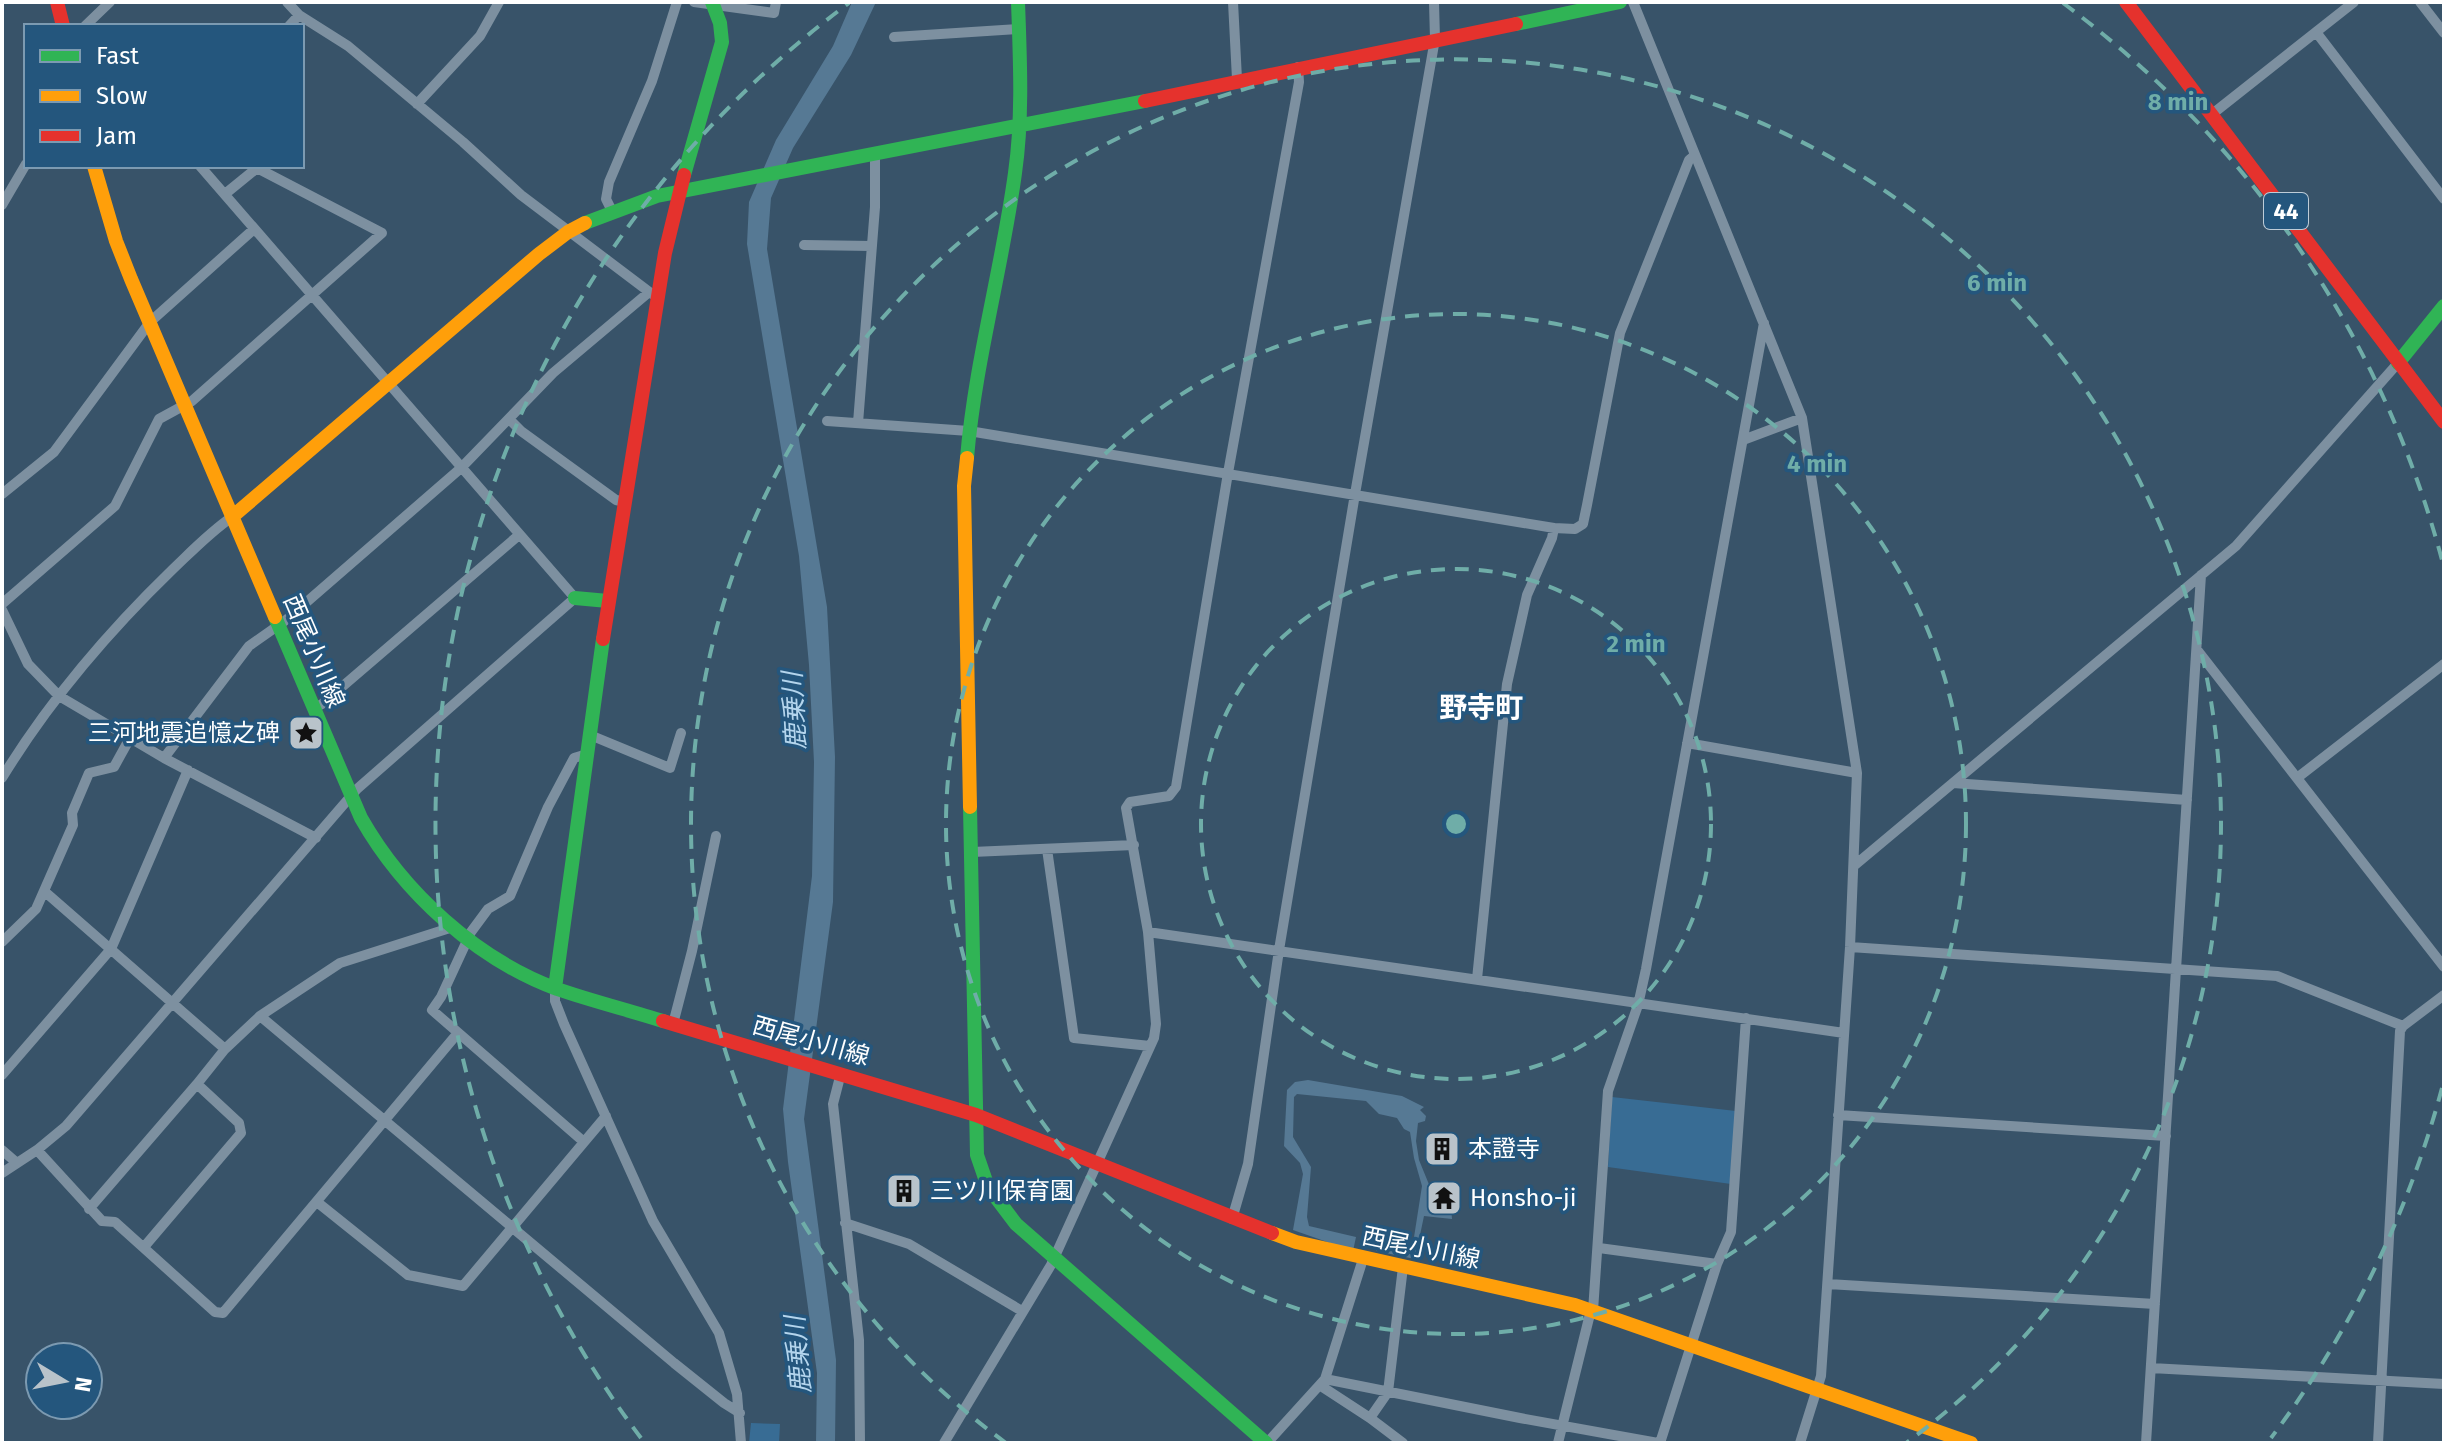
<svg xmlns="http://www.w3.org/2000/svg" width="2446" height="1445" viewBox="0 0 2446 1445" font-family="'Fira Sans','Noto Sans JP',sans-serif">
  <rect width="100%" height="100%" fill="#385369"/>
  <!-- green -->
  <path fill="#386c94" d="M1612 1097 1736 1111 1731 1184 1608 1167Z
    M751 1423 780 1424 779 1443H749Z"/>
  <!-- water -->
  <path fill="#567994" d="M852 2H876L851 55 793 148 771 198 767 249 827 607 835 757 833 902 804 1119 836 1360 835 1443H816L817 1373 788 1162 783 1109 812 876 814 762 809 665 799 556 747 244 749 202 776 140 833 46Z
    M1308 1080 1402 1096 1424 1107 1420 1110 1426 1116 1425 1121 1418 1123 1416 1141 1419 1160 1437 1204 1451 1207 1452 1219 1424 1216 1415 1259 1376 1251 1378 1241 1412 1250 1422 1186 1414 1158 1410 1132 1404 1129 1397 1118 1379 1114 1366 1101 1297 1094 1294 1097 1293 1137 1311 1167 1307 1217 1309 1226 1356 1237 1353 1251 1293 1230 1303 1174 1300 1163 1284 1146 1287 1090 1295 1082Z"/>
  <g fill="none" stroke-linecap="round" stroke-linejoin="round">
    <!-- street -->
    <path stroke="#7d90a0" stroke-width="10" d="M287 2 299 15 348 46 463 142 521 195 652 294
      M694 2 774 13 776 2
      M1233 2 1237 79
      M1633 2 1802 418 1857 773 1850 947 1821 1376 1800 1443
      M2420 2 2444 33
      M85 26 110 2
      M289 26 299 15
      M2316 32 2444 199
      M894 37 1019 29
      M417 104 480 36 499 2
      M2211 115 2354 2
      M2 205 26 164
      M612 211 606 199 609 182 652 81 677 2
      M804 245 872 246
      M509 419 521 431 616 500 625 502
      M827 421 969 431 1554 528 1575 529 1583 524 1587 505 1620 333 1689 160 1695 155
      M858 423 875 207V152
      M1743 440 1802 418
      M2 494 54 452 150 322 254 229
      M2 604 115 506 159 419 192 401 382 233 257 168 225 194
      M2 610 28 664 59 696 164 758 316 838
      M2198 651 2444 967
      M315 708 322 704 519 535
      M590 735 670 768 681 733
      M1687 743 1857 773
      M164 758 249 646 286 620 461 468 553 373 648 293
      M2 778C49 701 108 632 172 570 192 551 210 532 232 517
      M2297 778 2444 664
      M1953 783 2187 800
      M1047 849 1074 1038 1150 1046
      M972 852 1134 845
      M1855 865 2236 546 2398 363
      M44 891 225 1049
      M1148 932 1844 1033
      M2 942 36 909 73 825 72 813 89 773 114 767 130 738
      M1850 947 2277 976 2403 1026
      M1477 979 1507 684 1527 595 1552 538 1554 528
      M555 988V1001L564 1024 653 1221 719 1333 737 1394 741 1443
      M260 1016 674 1363 724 1403 740 1413
      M673 1024 692 951 716 836
      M841 1073 833 1104 859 1340 860 1443
      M2 1075 111 949 188 770
      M1838 1115 2166 1136
      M584 1142 432 1010 441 997 471 932 488 909 510 896 548 807 574 758 587 754
      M2 1150 17 1163
      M37 1150 102 1221 115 1222 215 1312 223 1313 457 1034
      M2 1173 37 1150 66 1126 357 789 575 598 200 166
      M317 1202 408 1275 463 1286 606 1116
      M89 1209 197 1084
      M1232 1219 1248 1164 1279 950 1355 494 1435 39 1434 2
      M845 1223 909 1244 1022 1311
      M144 1247 241 1133 239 1123 197 1084 225 1049 260 1016 340 963 453 927
      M1599 1248 1717 1264 1660 1443
      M1717 1264 1731 1232 1746 1018
      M1828 1284 2155 1304
      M2151 1368 2444 1384
      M1325 1379 1520 1418 1658 1443
      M1321 1386 1370 1418 1403 1443
      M1370 1418 1388 1392 1403 1267
      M944 1443 1051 1265 1154 1038 1156 1024 1148 932 1126 808 1130 802 1169 796 1176 787 1228 473 1299 82 1298 67
      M1267 1443 1325 1379 1363 1259
      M1558 1443 1589 1318 1593 1311 1608 1091 1638 1005 1646 969 1764 323
      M2146 1443 2201 575
      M2378 1443 2400 1031 2403 1026 2444 995"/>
    <!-- fast -->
    <path stroke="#30b455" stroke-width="14" d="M1516 24 1620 2
      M684 175 722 42 720 23 712 2
      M585 223 657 196 1145 101
      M2398 363 2444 306
      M967 458C975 362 1002 269 1015 173 1023 117 1020 59 1018 2
      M575 598 608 601
      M275 617 361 818C403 892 476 959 557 989 592 1001 628 1010 663 1021
      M970 807 977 1155 988 1187 1016 1224 1266 1443
      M555 988 603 639"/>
    <!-- slow -->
    <path stroke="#ff9f0a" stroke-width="14" d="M94 166 116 241 131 279 275 617
      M967 458 964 486 970 807
      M232 517 539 254 568 232 585 223
      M1272 1233 1296 1242 1575 1305 1971 1443"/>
    <!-- jam -->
    <path stroke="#e5322d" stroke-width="14" d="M57 2 63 26
      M2126 2 2444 422
      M1145 101 1516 24
      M603 639 665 253 684 175
      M663 1021 976 1115 1272 1233"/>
  </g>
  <!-- distance rings -->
  <g fill="none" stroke="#6fada8" stroke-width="4" stroke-dasharray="14 10">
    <circle cx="1456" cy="824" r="255"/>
    <circle cx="1456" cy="824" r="510"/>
    <path d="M1006 1443A765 765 0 1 1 1906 1443"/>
    <path d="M2442 1088A1021 1021 0 0 1 2271 1438M641 1438A1021 1021 0 0 1 849 3M2063 3A1021 1021 0 0 1 2442 560"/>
  </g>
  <!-- icons -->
  <defs>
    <symbol id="sight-square" viewBox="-11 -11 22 22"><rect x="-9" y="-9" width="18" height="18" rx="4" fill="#b9c3ca" stroke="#24567d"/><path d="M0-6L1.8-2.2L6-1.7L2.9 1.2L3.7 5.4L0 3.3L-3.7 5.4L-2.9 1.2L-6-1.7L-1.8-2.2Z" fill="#111"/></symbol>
    <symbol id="building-square" viewBox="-11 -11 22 22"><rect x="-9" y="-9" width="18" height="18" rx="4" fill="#b9c3ca" stroke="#24567d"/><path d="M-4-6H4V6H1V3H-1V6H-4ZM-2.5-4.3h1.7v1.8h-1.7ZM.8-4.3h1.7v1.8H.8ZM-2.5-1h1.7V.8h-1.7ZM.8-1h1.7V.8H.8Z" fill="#111"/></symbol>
    <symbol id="temple-square" viewBox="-11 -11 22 22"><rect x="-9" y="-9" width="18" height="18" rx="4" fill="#b9c3ca" stroke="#24567d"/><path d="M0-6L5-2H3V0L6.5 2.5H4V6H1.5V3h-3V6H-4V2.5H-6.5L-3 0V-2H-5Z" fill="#111"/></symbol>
  </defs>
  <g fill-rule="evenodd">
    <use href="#sight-square" x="286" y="713" width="40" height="40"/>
    <use href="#building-square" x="1422" y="1129" width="40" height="40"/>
    <use href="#building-square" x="884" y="1171" width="40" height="40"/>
    <use href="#temple-square" x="1424" y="1178" width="40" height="40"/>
  </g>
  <g text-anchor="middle" stroke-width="7" stroke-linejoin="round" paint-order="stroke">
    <!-- shield labels -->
    <rect fill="#24567d" stroke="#bdccd8" stroke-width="2" x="2264" y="193" width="44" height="36" rx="6"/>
    <g font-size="22" font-weight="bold" fill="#fff">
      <text x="2286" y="219">44</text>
    </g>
    <!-- street labels -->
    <g font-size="24" fill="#fff" stroke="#24567d">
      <text transform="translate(314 651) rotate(67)" y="8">西尾小川線</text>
      <text transform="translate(811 1041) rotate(16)" y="8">西尾小川線</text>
      <text transform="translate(1421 1248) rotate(12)" y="8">西尾小川線</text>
    </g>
    <!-- poi labels -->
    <g font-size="24" fill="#fff" stroke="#24567d" text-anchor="start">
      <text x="280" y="741" text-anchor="end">三河地震追憶之碑</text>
      <text x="1468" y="1157">本證寺</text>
      <text x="930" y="1199">三ツ川保育園</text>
      <text x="1470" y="1206">Honsho-ji</text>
    </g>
    <!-- water labels -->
    <g font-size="26" font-style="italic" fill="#b4d5ed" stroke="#24567d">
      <text transform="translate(794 711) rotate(-93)" y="9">鹿乗川</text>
      <text transform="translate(798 1355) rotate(-95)" y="9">鹿乗川</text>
    </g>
    <!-- quarter labels -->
    <g font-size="28" font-weight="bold" fill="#fff" stroke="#24567d">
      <text x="1481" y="717">野寺町</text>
    </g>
  </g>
  <circle cx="1456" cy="824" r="12" fill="#6fada8" stroke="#24567d" stroke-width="4"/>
  <g font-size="24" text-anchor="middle" font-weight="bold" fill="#6fada8" stroke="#24567d" stroke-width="7" stroke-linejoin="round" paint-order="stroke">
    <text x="2178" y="110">8 min</text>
    <text x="1997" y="291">6 min</text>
    <text x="1817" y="472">4 min</text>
    <text x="1636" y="652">2 min</text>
  </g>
  <!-- border -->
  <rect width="2446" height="1445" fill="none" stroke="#ffffff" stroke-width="8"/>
  <!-- legend -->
  <rect x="24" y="24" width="280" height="144" fill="#24567d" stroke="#7c9ab1" stroke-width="2"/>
  <rect x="40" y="50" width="40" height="12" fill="#30b455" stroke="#7c9ab1" stroke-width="2"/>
  <text x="96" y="64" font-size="24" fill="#ffffff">Fast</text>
  <rect x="40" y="90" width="40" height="12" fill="#ff9f0a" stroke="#7c9ab1" stroke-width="2"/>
  <text x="96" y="104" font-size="24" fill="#ffffff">Slow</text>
  <rect x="40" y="130" width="40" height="12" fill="#e5322d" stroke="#7c9ab1" stroke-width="2"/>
  <text x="96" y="144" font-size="24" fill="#ffffff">Jam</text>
  <!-- north arrow -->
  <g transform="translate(64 1381) rotate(100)"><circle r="38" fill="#24567d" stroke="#7c9ab1" stroke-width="2"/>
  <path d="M0-6L14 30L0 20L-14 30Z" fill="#b9c3ca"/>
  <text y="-12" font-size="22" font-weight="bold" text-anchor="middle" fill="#ffffff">N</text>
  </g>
</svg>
